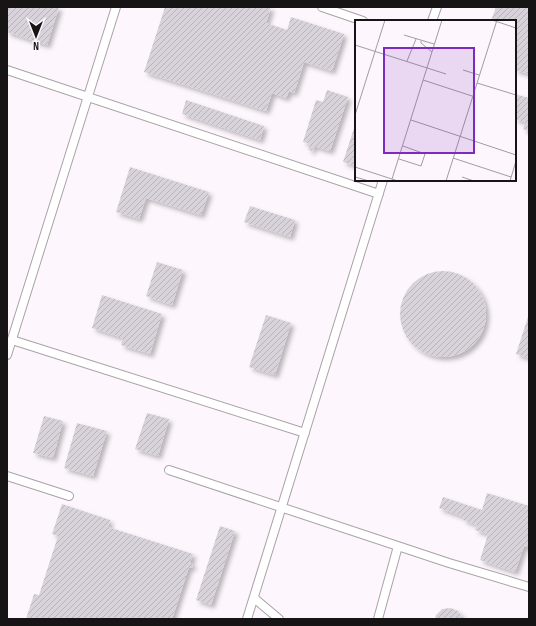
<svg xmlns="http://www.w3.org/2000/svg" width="536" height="626" viewBox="0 0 536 626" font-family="'Sofia Sans Condensed',sans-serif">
  <defs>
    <pattern id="building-hatch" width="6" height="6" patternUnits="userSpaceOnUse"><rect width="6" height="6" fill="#d8d3db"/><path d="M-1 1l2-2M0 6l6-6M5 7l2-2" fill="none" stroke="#b9b4bb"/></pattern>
    <filter id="shadow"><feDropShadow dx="3.5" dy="3.5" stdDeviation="2" flood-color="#0004"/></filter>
  </defs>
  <rect width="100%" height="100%" fill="#fef6fd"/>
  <!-- building -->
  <path fill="url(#building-hatch)" filter="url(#shadow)" d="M7 7H59L47 45 7 32Z
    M165 7H271L266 23 287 30 291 17 344 34 332 71 304 62 294 93 289 91 286 98 272 93 266 111 144 72Z
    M496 7H529V74L515 70V21H491Z
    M327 90 348 97 330 151 314 146 312 151 308 150 310 144 303 142 316 100 323 102Z
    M515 94 529 98V131L523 129 525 122 515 119Z
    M186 100 264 126 260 140 182 114Z
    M356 122V166L343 162Z
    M130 167 209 192 201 215 146 198 139 219 116 212Z
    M250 206 295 220 290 237 244 222Z
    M157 262 183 270 172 305 146 296Z
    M400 314a43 43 0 1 1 86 0a43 43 0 1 1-86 0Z
    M102 295 162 314 150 354 121 345 123 338 92 328Z
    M529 314V358L516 354Z
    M266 315 291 323 275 375 249 367Z
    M147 413 169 419 158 456 135 449Z
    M44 416 63 421 53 458 33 453Z
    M77 423 107 431 93 476 64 468Z
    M487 493 529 506V547L524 546 515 572 480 560 488 534 475 530 477 525 463 520 464 517 439 508 443 497 482 510Z
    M62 504 110 520 108 527 193 554 190 563 193 564 192 568 189 567 172 619H26L34 594 39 595 58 536 52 534Z
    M220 526 235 531 211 605 196 600Z
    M451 608 458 611 464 619H435L436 615 442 609Z"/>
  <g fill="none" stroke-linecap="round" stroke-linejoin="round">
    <defs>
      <path id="lane" d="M322 7 363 21
        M432 21 437 7
        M7 70 379 194
        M12 340 305 433
        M7 355 116 7
        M169 470 449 563 529 587
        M7 476 69 496
        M254 598 279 619
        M247 619 383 180
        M378 619 398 546"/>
    </defs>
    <!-- lane casing -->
    <use href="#lane" stroke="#a9a2a8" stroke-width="10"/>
    <!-- lane -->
    <use href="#lane" stroke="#fff" stroke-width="8"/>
  </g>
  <!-- overview -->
  <g transform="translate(355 20)">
    <rect width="161" height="161" fill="#fef6fd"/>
    <path fill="none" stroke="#a29ca1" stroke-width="1" d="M137 0 161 8M49 15 79 24M66 21V23L77 32M0 25 91 54M52 41 61 19M108 50 124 55M68 60 117 76M122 63 161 75M0 95 30 0M56 100 161 135M98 138 156 157M44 139 66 146 70 134 48 126M0 147 43 161M0 157 14 161M107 157 119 161M37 159 87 0M91 161 142 0M155 161 161 141"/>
    <path fill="#7b2cbf" fill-opacity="0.15" stroke="#7b2cbf" stroke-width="2" d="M29 28H119V133H29Z"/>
    <rect width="161" height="161" fill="none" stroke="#171416" stroke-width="2"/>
  </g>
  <!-- border -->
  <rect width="536" height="626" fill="none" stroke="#171416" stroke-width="16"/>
  <!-- north arrow -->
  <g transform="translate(36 36) rotate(180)" stroke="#fef6fd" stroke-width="3" paint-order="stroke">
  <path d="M0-3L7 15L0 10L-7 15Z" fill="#171416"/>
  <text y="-6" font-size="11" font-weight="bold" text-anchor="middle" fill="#171416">N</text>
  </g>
</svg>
